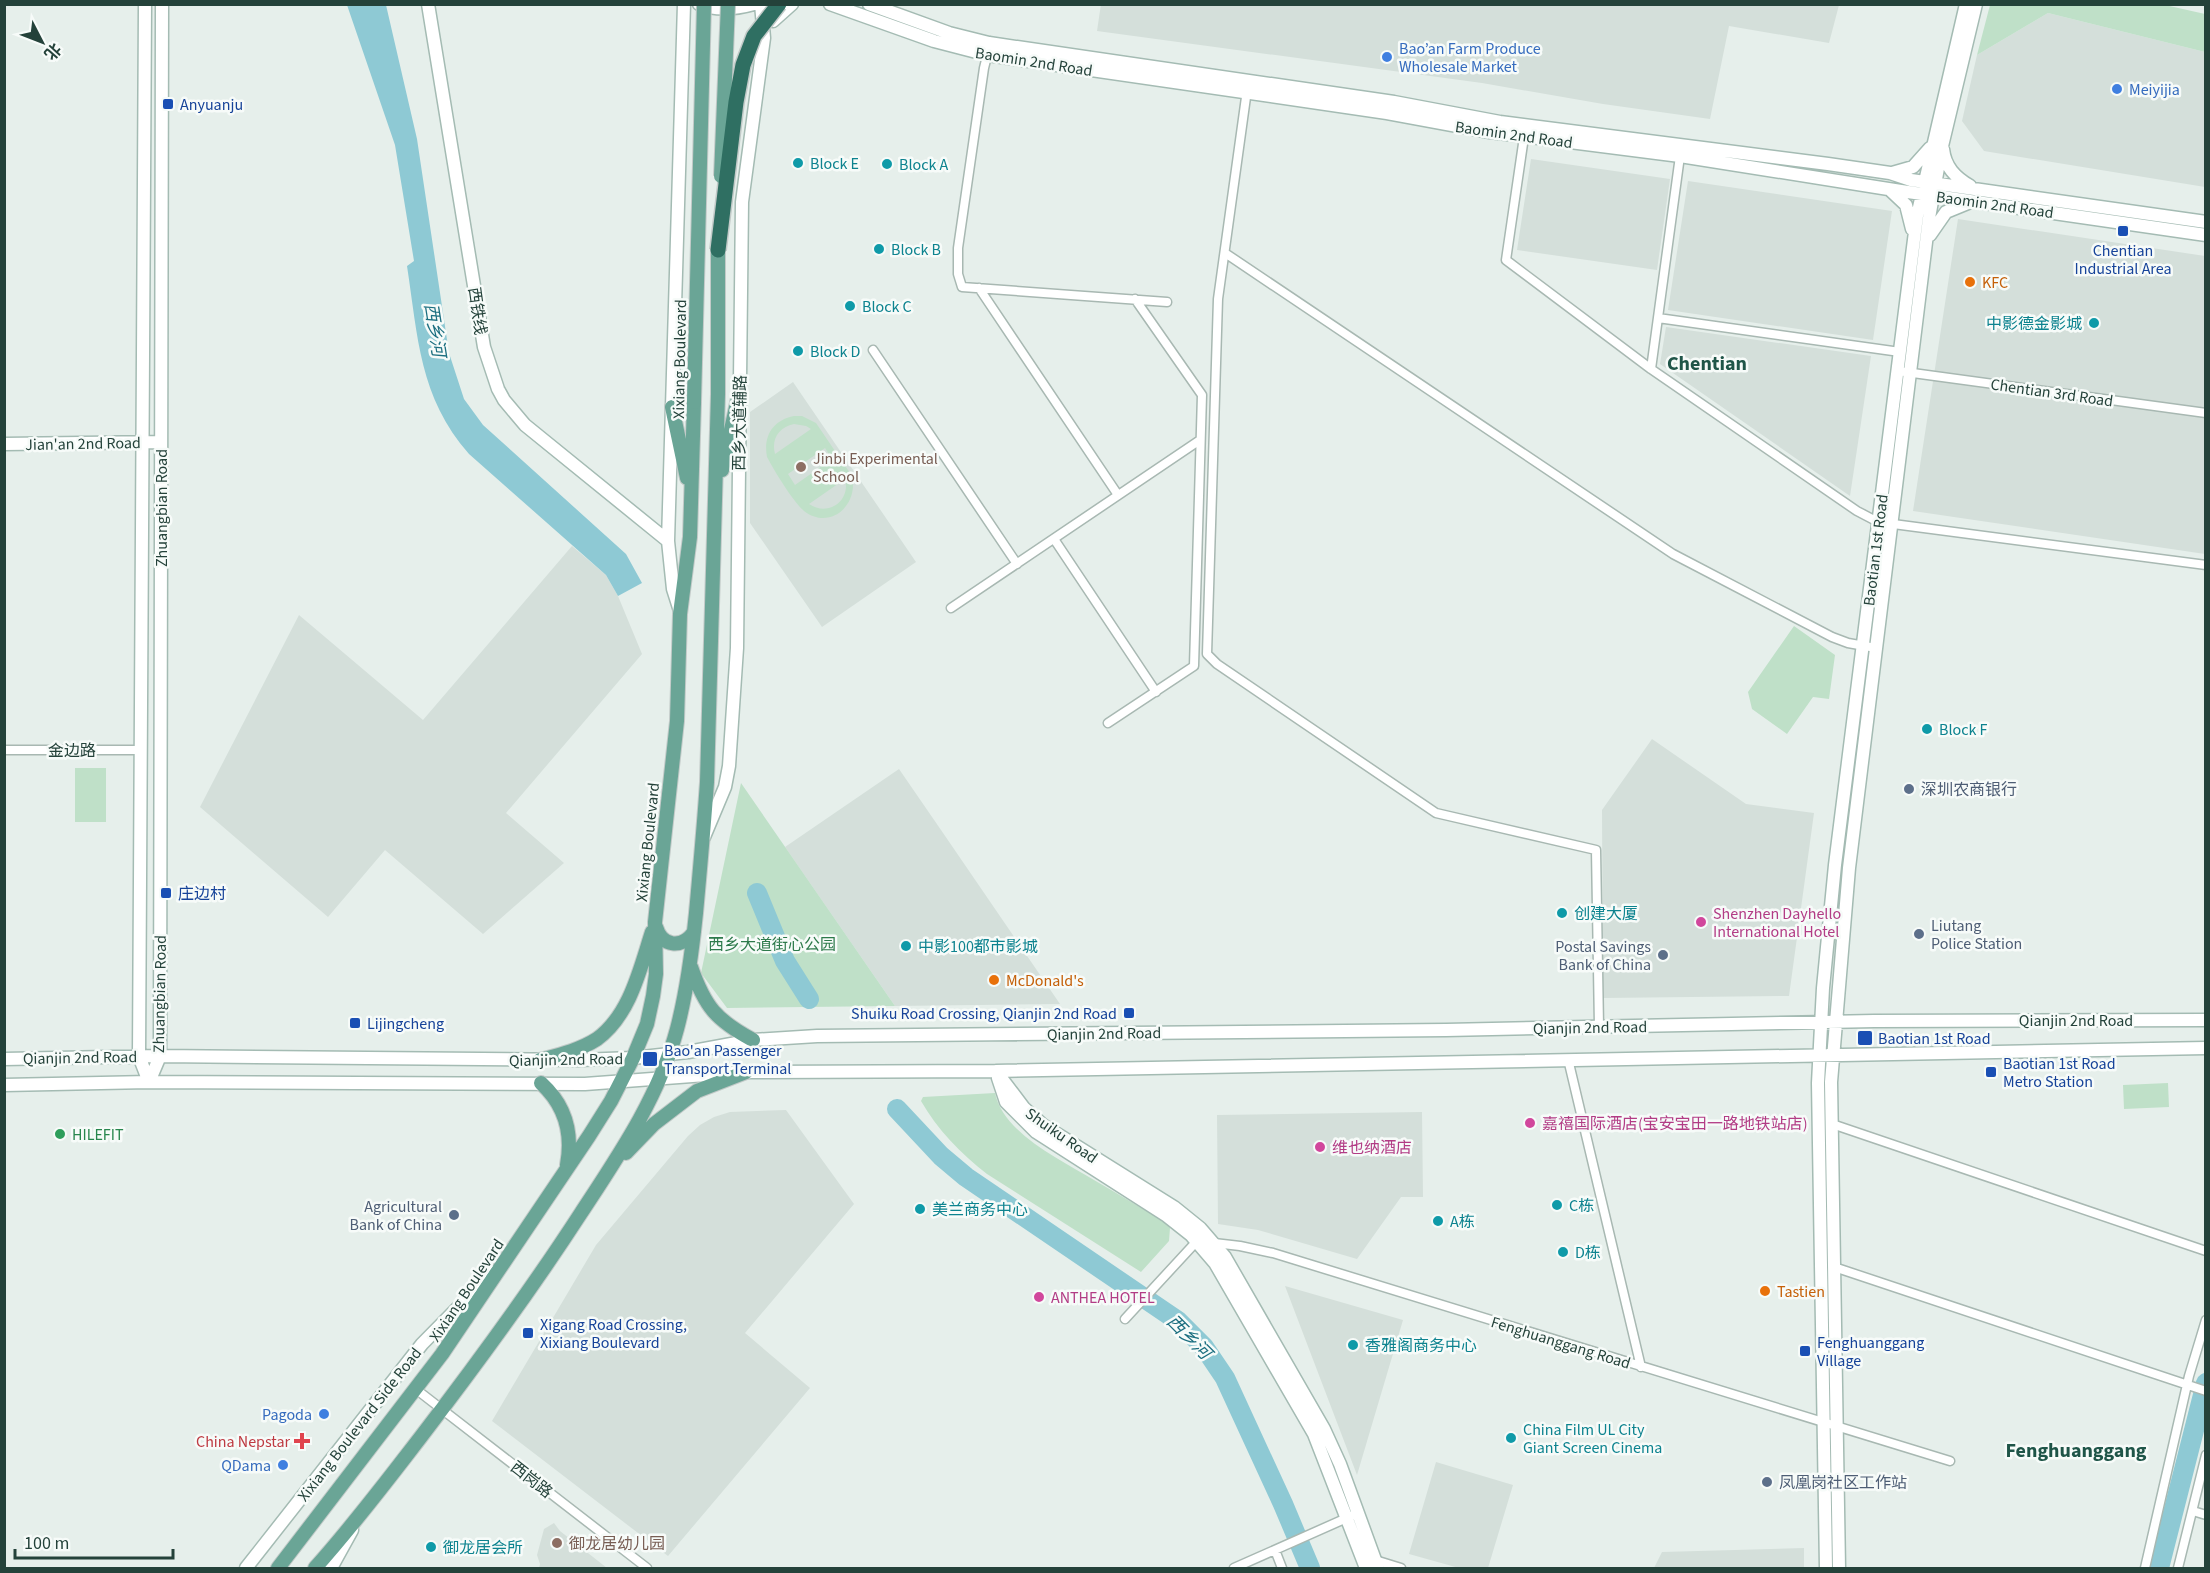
<svg xmlns="http://www.w3.org/2000/svg" width="2210" height="1573" viewBox="0 0 2210 1573" font-family="'Source Sans 3','Noto Sans SC',sans-serif">
  <rect width="100%" height="100%" fill="#e6efeb"/>
  <!-- built -->
  <path fill="#d4dfda" d="M1101 4H1839V5L1829 43 1729 26 1710 119 1603 104 1482 83 1097 31Z
    M2048 13 2205 52V187L1984 151 1962 121 1977 55Z
    M1531 159 1670 179 1657 270 1517 250Z
    M1688 181 1892 211 1873 340 1668 310Z
    M1958 219 2205 256V554L1913 511Z
    M1666 327 1871 356 1850 496 1660 364Z
    M793 382 916 562 822 627 750 523V412Z
    M572 546 606 575 618 596 642 654 506 813 564 863 483 934 385 850 328 917 200 807 299 615 423 720Z
    M1652 739 1746 804 1814 813 1789 996 1603 998 1602 810Z
    M899 769 941 830 1060 1004 895 1006 785 847Z
    M786 1110 854 1204 745 1333 810 1388 668 1556 492 1421 596 1245 688 1136 700 1125 714 1117 730 1112Z
    M1422 1112 1423 1197H1401L1357 1259 1258 1230 1218 1224 1217 1115Z
    M1285 1286 1403 1320 1357 1475Z
    M1436 1462 1513 1485 1488 1568H1459L1409 1554Z
    M554 1523 560 1531 607 1568H539L540 1564 537 1555 544 1529Z
    M1804 1548V1568H1654L1662 1552Z"/>
  <!-- green -->
  <path fill="#bfe0c8" fill-rule="evenodd" d="M2165 5 2205 14V52L2048 13 1977 55 1990 5Z
    M794 416H802L816 423 852 476C859 505 830 531 804 511 792 500 775 472 767 457 763 436 773 420 794 416ZM794 424 806 426 811 429 775 454C771 439 779 427 794 424ZM825 448 832 459 795 485 788 474ZM845 479C851 501 828 517 809 504Z
    M1794 626 1835 655 1829 699 1813 697 1787 734 1752 709 1748 692Z
    M75 768H106V822H75Z
    M741 783 895 1006 727 1008 701 973Z
    M2168 1083 2169 1107 2124 1109 2123 1085Z
    M995 1093C1003 1133 1061 1160 1094 1180 1118 1194 1142 1208 1166 1223L1170 1228 1169 1241 1141 1272 987 1174C961 1154 937 1129 921 1101L923 1097Z"/>
  <!-- water -->
  <path fill="#8ec9d4" d="M347 5H386L417 139 449 353 464 399 483 425 626 554 642 583 618 596 606 575 469 454C419 397 418 337 407 266L414 261 395 145Z"/>
  <g fill="none" stroke-linecap="round" stroke-linejoin="round">
    <!-- river -->
    <path stroke="#8ec9d4" stroke-width="20" d="M757 893 785 961 809 999
      M897 1109 941 1156 966 1177 1178 1321 1204 1347 1225 1378 1283 1504 1310 1568
      M2159 1568 2206 1383"/>
    <defs>
      <path id="street" d="M988 52 984 68 958 248V274L962 287 1167 302
        M1247 90 1218 299 1207 654 1217 664 1436 813 1596 850 1599 1027
        M1524 137 1506 260 1651 369 1857 511 1878 522 2206 565
        M1225 253 1673 554 1832 637 1848 643 1876 648
        M979 288 1118 495
        M1658 318 1900 352
        M873 350 1017 564
        M1651 369 1680 156
        M1898 371 2206 413
        M1054 539 1156 692
        M951 608 1200 440
        M1108 723 1194 666 1202 395 1135 299
        M4 750H140
        M1568 1059 1641 1367
        M1832 1124 2206 1251
        M1834 1267 2206 1391
        M1125 1319 1197 1241 1240 1246 1273 1253 1950 1461
        M417 1390 647 1568
        M2193 1511 2206 1515
        M1275 1550 1282 1568
        M1375 1560 1401 1568
        M1234 1568 1358 1513
        M2145 1568 2189 1376 2206 1320
        M2178 1568 2206 1455"/>
      <path id="secondary" d="M145 4 139 1056 149 1082
        M428 4 484 347 498 389 504 400 525 425 668 541
        M699 4C716 11 736 9 754 4
        M830 4 934 41 988 55 1387 113 1490 132 1680 156 1901 191 2206 235
        M869 4 949 33 989 43 1394 102 1500 122 1828 164 1890 173 1911 180 2206 222
        M773 21 792 4
        M1943 149C1945 167 1955 177 1970 186
        M1892 173 1913 167 1930 148
        M1889 189 1906 205 1912 229
        M1930 235 1946 212 1968 203
        M4 444 161 442
        M680 611 673 589 668 541 684 4
        M704 837 725 787 729 766 737 648 742 202 764 38 761 4
        M4 1059 160 1056 579 1060 633 1058 688 1052 753 1040 817 1036 1446 1030 1874 1021 2206 1020
        M996 1071 1024 1108 1043 1125 1174 1207 1200 1228 1225 1257 1324 1429 1340 1464 1378 1568
        M998 1078 1006 1102 1036 1132 1167 1216 1191 1235 1215 1263 1314 1434 1366 1568
        M149 1082 160 1056 162 4
        M4 1085 149 1082 585 1084 746 1072 996 1071 2206 1048
        M246 1568 422 1344 493 1272
        M331 1568 352 1530
        M1826 1568 1818 1083 1823 988 1835 865 1917 216 1966 4
        M1839 1568 1831 1082 1849 868 1929 218 1942 146 1976 4"/>
      <path id="primary" d="M672 407 687 478
        M722 470 739 394
        M656 927C662 947 682 949 694 932
        M691 967C705 1007 716 1020 753 1040
        M540 1060C559 1055 580 1050 597 1039 630 1015 640 969 652 932
        M541 1083C565 1105 573 1133 567 1165
        M626 1153 654 1124 697 1091 746 1072
        M278 1568 442 1354 589 1136 611 1101 633 1058 647 1024 653 996 656 974 655 922 677 721 680 614 690 537 694 402
        M315 1568C352 1527 386 1482 420 1438 476 1365 531 1290 581 1213 619 1155 659 1097 677 1029 687 991 692 952 696 913 700 869 704 826 707 782L718 394V250"/>
    </defs>
    <!-- street casing -->
    <use href="#street" stroke="#a8b8b2" stroke-width="11"/>
    <!-- secondary casing -->
    <use href="#secondary" stroke="#a4bbb3" stroke-width="15"/>
    <!-- primary casing -->
    <use href="#primary" stroke="#c2cac8" stroke-width="16"/>
    <!-- street -->
    <use href="#street" stroke="#fff" stroke-width="8"/>
    <!-- secondary -->
    <use href="#secondary" stroke="#fff" stroke-width="12"/>
    <!-- primary -->
    <use href="#primary" stroke="#6aa596" stroke-width="14"/>
    <defs>
      <path id="primary-bridge" d="M721 176 728 4
        M694 402 704 4"/>
      <path id="highway-bridge" d="M718 250 736 102 743 65 754 36 779 4"/>
    </defs>
    <!-- primary-bridge casing -->
    <use href="#primary-bridge" stroke="#c2cac8" stroke-width="16" stroke-linecap="butt"/>
    <!-- highway-bridge casing -->
    <use href="#highway-bridge" stroke="#c2cac8" stroke-width="18" stroke-linecap="butt"/>
    <!-- primary-bridge -->
    <use href="#primary-bridge" stroke="#6aa596" stroke-width="14"/>
    <!-- highway-bridge -->
    <use href="#highway-bridge" stroke="#2f6f62" stroke-width="15"/>
  </g>
  <!-- markers -->
  <g fill="#3f7fe0" stroke="#f7fbf9" stroke-width="2">
    <circle cx="1387" cy="57" r="6"/>
    <circle cx="2117" cy="89" r="6"/>
    <circle cx="324" cy="1414" r="6"/>
    <circle cx="283" cy="1465" r="6"/>
  </g>
  <g fill="#1a4fb4" stroke="#f7fbf9" stroke-width="2">
    <rect x="162" y="98" width="12" height="12" rx="3"/>
    <rect x="2117" y="225" width="12" height="12" rx="3"/>
    <rect x="160" y="887" width="12" height="12" rx="3"/>
    <rect x="1123" y="1007" width="12" height="12" rx="3"/>
    <rect x="349" y="1017" width="12" height="12" rx="3"/>
    <rect x="1857" y="1030" width="16" height="16" rx="3"/>
    <rect x="642" y="1051" width="16" height="16" rx="3"/>
    <rect x="1985" y="1066" width="12" height="12" rx="3"/>
    <rect x="522" y="1327" width="12" height="12" rx="3"/>
    <rect x="1799" y="1345" width="12" height="12" rx="3"/>
  </g>
  <g fill="#0f9aa8" stroke="#f7fbf9" stroke-width="2">
    <circle cx="798" cy="163" r="6"/>
    <circle cx="887" cy="164" r="6"/>
    <circle cx="879" cy="249" r="6"/>
    <circle cx="850" cy="306" r="6"/>
    <circle cx="2094" cy="323" r="6"/>
    <circle cx="798" cy="351" r="6"/>
    <circle cx="1927" cy="729" r="6"/>
    <circle cx="1562" cy="913" r="6"/>
    <circle cx="906" cy="946" r="6"/>
    <circle cx="1557" cy="1205" r="6"/>
    <circle cx="920" cy="1209" r="6"/>
    <circle cx="1438" cy="1221" r="6"/>
    <circle cx="1563" cy="1252" r="6"/>
    <circle cx="1353" cy="1345" r="6"/>
    <circle cx="1511" cy="1438" r="6"/>
    <circle cx="431" cy="1547" r="6"/>
  </g>
  <g fill="#e8710a" stroke="#f7fbf9" stroke-width="2">
    <circle cx="1970" cy="282" r="6"/>
    <circle cx="994" cy="980" r="6"/>
    <circle cx="1765" cy="1291" r="6"/>
  </g>
  <g fill="#8d6e63" stroke="#f7fbf9" stroke-width="2">
    <circle cx="801" cy="467" r="6"/>
    <circle cx="557" cy="1543" r="6"/>
  </g>
  <g fill="#5c6f8a" stroke="#f7fbf9" stroke-width="2">
    <circle cx="1909" cy="789" r="6"/>
    <circle cx="1919" cy="934" r="6"/>
    <circle cx="1663" cy="955" r="6"/>
    <circle cx="454" cy="1215" r="6"/>
    <circle cx="1767" cy="1482" r="6"/>
  </g>
  <g fill="#d1479c" stroke="#f7fbf9" stroke-width="2">
    <circle cx="1701" cy="922" r="6"/>
    <circle cx="1530" cy="1123" r="6"/>
    <circle cx="1320" cy="1147" r="6"/>
    <circle cx="1039" cy="1297" r="6"/>
  </g>
  <circle fill="#2e9e5b" stroke="#f7fbf9" stroke-width="2" cx="60" cy="1134" r="6"/>
  <path fill="#e0444e" stroke="#f7fbf9" stroke-width="2" d="M299 1432h6v6h6v6h-6v6h-6v-6h-6v-6h6z"/>
  <g text-anchor="middle" stroke-width="5" stroke-linejoin="round" paint-order="stroke">
    <!-- shop labels -->
    <g font-size="16" fill="#366cbe" stroke="#f7fbf9" text-anchor="start">
      <text x="1399" y="54">Bao’an Farm Produce<tspan x="1399" dy="18">Wholesale Market</tspan></text>
      <text x="2129" y="95">Meiyijia</text>
      <text x="312" y="1420" text-anchor="end">Pagoda</text>
      <text x="271" y="1471" text-anchor="end">QDama</text>
    </g>
    <!-- street labels -->
    <g font-size="16" fill="#24423a" stroke="#f7fbf9">
      <text transform="translate(1034 61) rotate(9)" y="6">Baomin 2nd Road</text>
      <text transform="translate(1514 134) rotate(8)" y="6">Baomin 2nd Road</text>
      <text transform="translate(1995 204) rotate(8)" y="6">Baomin 2nd Road</text>
      <text transform="translate(478 311) rotate(82)" y="6">西铁线</text>
      <text transform="translate(679 359) rotate(-89)" y="6">Xixiang Boulevard</text>
      <text transform="translate(2052 392) rotate(8)" y="6">Chentian 3rd Road</text>
      <text transform="translate(739 423) rotate(-89)" y="6">西乡大道辅路</text>
      <text transform="translate(83 443) rotate(-1)" y="6">Jian'an 2nd Road</text>
      <text transform="translate(161 508) rotate(-90)" y="6">Zhuangbian Road</text>
      <text transform="translate(1875 550) rotate(-83)" y="6">Baotian 1st Road</text>
      <text x="72" y="756">金边路</text>
      <text transform="translate(647 842) rotate(-84)" y="6">Xixiang Boulevard</text>
      <text transform="translate(159 994) rotate(-89)" y="6">Zhuangbian Road</text>
      <text x="2076" y="1026">Qianjin 2nd Road</text>
      <text transform="translate(1590 1027) rotate(-1)" y="6">Qianjin 2nd Road</text>
      <text transform="translate(1104 1033) rotate(-1)" y="6">Qianjin 2nd Road</text>
      <text transform="translate(80 1057) rotate(-1)" y="6">Qianjin 2nd Road</text>
      <text transform="translate(566 1059) rotate(-1)" y="6">Qianjin 2nd Road</text>
      <text transform="translate(1062 1135) rotate(35)" y="6">Shuiku Road</text>
      <text transform="translate(466 1290) rotate(-56)" y="6">Xixiang Boulevard</text>
      <text transform="translate(1561 1342) rotate(17)" y="6">Fenghuanggang Road</text>
      <text transform="translate(359 1424) rotate(-52)" y="6">Xixiang Boulevard Side Road</text>
      <text transform="translate(532 1479) rotate(38)" y="6">西岗路</text>
    </g>
    <!-- transit labels -->
    <g font-size="16" fill="#164399" stroke="#f7fbf9" text-anchor="start">
      <text x="180" y="110">Anyuanju</text>
      <text x="2123" y="256" text-anchor="middle">Chentian<tspan x="2123" dy="18">Industrial Area</tspan></text>
      <text x="178" y="899">庄边村</text>
      <text x="1117" y="1019" text-anchor="end">Shuiku Road Crossing, Qianjin 2nd Road</text>
      <text x="367" y="1029">Lijingcheng</text>
      <text x="1878" y="1044">Baotian 1st Road</text>
      <text x="664" y="1056">Bao'an Passenger<tspan x="664" dy="18">Transport Terminal</tspan></text>
      <text x="2003" y="1069">Baotian 1st Road<tspan x="2003" dy="18">Metro Station</tspan></text>
      <text x="540" y="1330">Xigang Road Crossing,<tspan x="540" dy="18">Xixiang Boulevard</tspan></text>
      <text x="1817" y="1348">Fenghuanggang<tspan x="1817" dy="18">Village</tspan></text>
    </g>
    <!-- culture labels -->
    <g font-size="16" fill="#0d838f" stroke="#f7fbf9" text-anchor="start">
      <text x="810" y="169">Block E</text>
      <text x="899" y="170">Block A</text>
      <text x="891" y="255">Block B</text>
      <text x="862" y="312">Block C</text>
      <text x="2082" y="329" text-anchor="end">中影德金影城</text>
      <text x="810" y="357">Block D</text>
      <text x="1939" y="735">Block F</text>
      <text x="1574" y="919">创建大厦</text>
      <text x="918" y="952">中影100都市影城</text>
      <text x="1569" y="1211">C栋</text>
      <text x="932" y="1215">美兰商务中心</text>
      <text x="1450" y="1227">A栋</text>
      <text x="1575" y="1258">D栋</text>
      <text x="1365" y="1351">香雅阁商务中心</text>
      <text x="1523" y="1435">China Film UL City<tspan x="1523" dy="18">Giant Screen Cinema</tspan></text>
      <text x="443" y="1553">御龙居会所</text>
    </g>
    <!-- food labels -->
    <g font-size="16" fill="#c56008" stroke="#f7fbf9" text-anchor="start">
      <text x="1982" y="288">KFC</text>
      <text x="1006" y="986">McDonald's</text>
      <text x="1777" y="1297">Tastien</text>
    </g>
    <!-- education labels -->
    <g font-size="16" fill="#785e54" stroke="#f7fbf9" text-anchor="start">
      <text x="813" y="464">Jinbi Experimental<tspan x="813" dy="18">School</tspan></text>
      <text x="569" y="1549">御龙居幼儿园</text>
    </g>
    <!-- service labels -->
    <g font-size="16" fill="#4e5e75" stroke="#f7fbf9" text-anchor="start">
      <text x="1921" y="795">深圳农商银行</text>
      <text x="1931" y="931">Liutang<tspan x="1931" dy="18">Police Station</tspan></text>
      <text x="1651" y="952" text-anchor="end">Postal Savings<tspan x="1651" dy="18">Bank of China</tspan></text>
      <text x="442" y="1212" text-anchor="end">Agricultural<tspan x="442" dy="18">Bank of China</tspan></text>
      <text x="1779" y="1488">凤凰岗社区工作站</text>
    </g>
    <!-- hotel labels -->
    <g font-size="16" fill="#b23c85" stroke="#f7fbf9" text-anchor="start">
      <text x="1713" y="919">Shenzhen Dayhello<tspan x="1713" dy="18">International Hotel</tspan></text>
      <text x="1542" y="1129">嘉禧国际酒店(宝安宝田一路地铁站店)</text>
      <text x="1332" y="1153">维也纳酒店</text>
      <text x="1051" y="1303">ANTHEA HOTEL</text>
    </g>
    <!-- park labels -->
    <g font-size="16" fill="#2d7a4b" stroke="#f7fbf9">
      <text x="772" y="950">西乡大道街心公园</text>
    </g>
    <!-- leisure labels -->
    <g font-size="16" fill="#27864d" stroke="#f7fbf9" text-anchor="start">
      <text x="72" y="1140">HILEFIT</text>
    </g>
    <!-- health labels -->
    <g font-size="16" fill="#be3a42" stroke="#f7fbf9" text-anchor="end">
      <text x="290" y="1447">China Nepstar</text>
    </g>
    <!-- water labels -->
    <g font-size="18" font-style="italic" fill="#1c6f80" stroke="#f7fbf9">
      <text transform="translate(435 330) rotate(81)" y="6">西乡河</text>
      <text transform="translate(1189 1337) rotate(45)" y="6">西乡河</text>
    </g>
    <!-- quarter labels -->
    <g font-size="20" font-weight="bold" fill="#1f5548" stroke="#f7fbf9">
      <text x="1707" y="370">Chentian</text>
      <text x="2076" y="1457">Fenghuanggang</text>
    </g>
  </g>
  <!-- border -->
  <rect width="2210" height="1573" fill="none" stroke="#24423a" stroke-width="12"/>
  <!-- north arrow -->
  <g transform="translate(42 42) rotate(132)" stroke="#f7fbf9" stroke-width="4.5" paint-order="stroke">
  <path d="M0-4.5L10 22L0 15L-10 22Z" fill="#24423a"/>
  <text y="-9" font-size="16" font-weight="bold" text-anchor="middle" fill="#24423a">北</text>
  </g>
  <!-- scale -->
  <path d="M15 1549v9h158v-9" fill="none" stroke="#24423a" stroke-width="3"/>
  <text x="24" y="1549" font-size="18" fill="#24423a" stroke="#f7fbf9" stroke-width="4.5" paint-order="stroke">100 m</text>
</svg>
